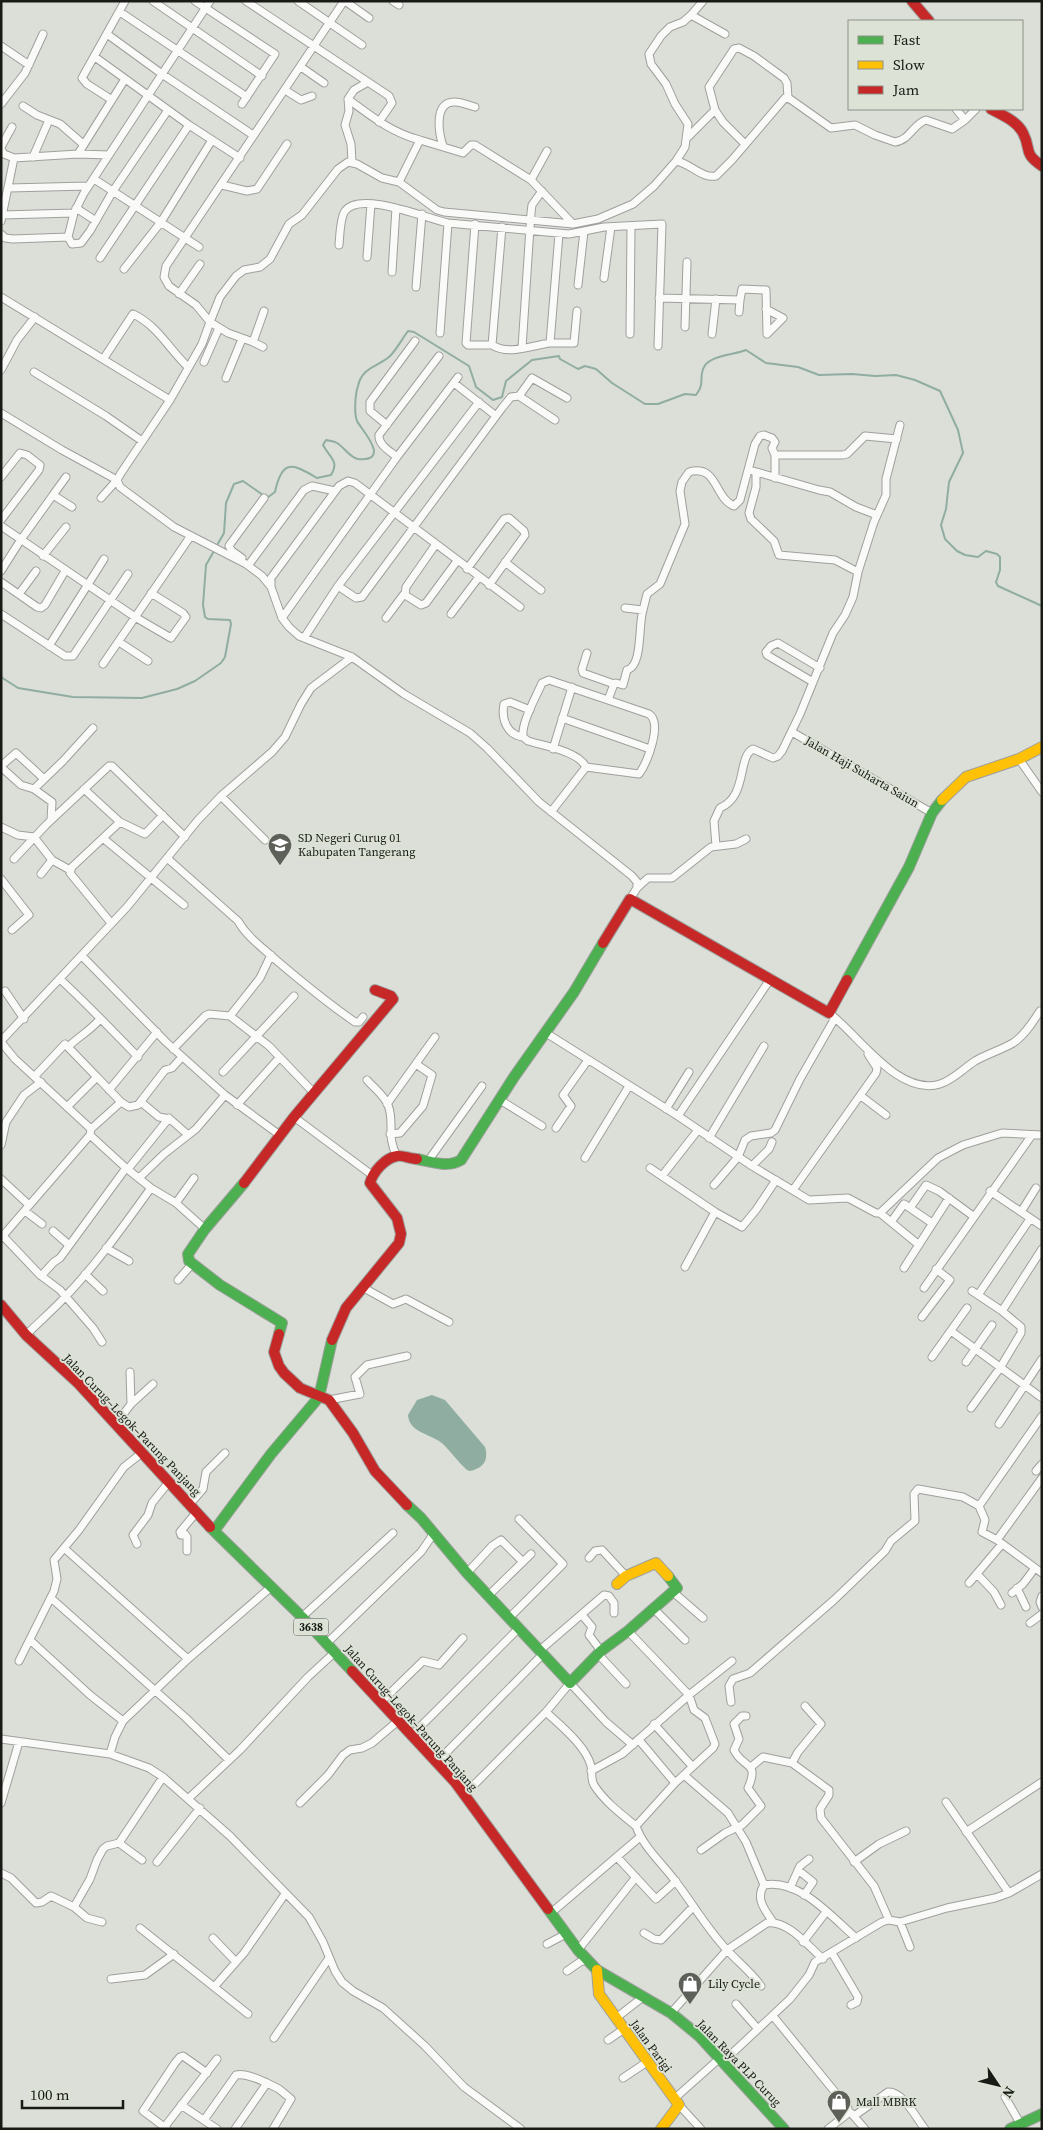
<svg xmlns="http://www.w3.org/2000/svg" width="1043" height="2130" viewBox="0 0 1043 2130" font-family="'Source Serif 4',serif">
  <rect width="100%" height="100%" fill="#dcdfd8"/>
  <!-- water -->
  <path fill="#90ada2" d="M432 1395 445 1400 485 1447C489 1461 483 1468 470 1471L467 1470C458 1462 451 1452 443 1444 432 1434 409 1433 408 1415L417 1400Z"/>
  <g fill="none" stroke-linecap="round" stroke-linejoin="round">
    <!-- stream -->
    <path stroke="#90ada2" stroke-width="2" d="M267 498 275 492C282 459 292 463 317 478L331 475C340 461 329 457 323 445L326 440C329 441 334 441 337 443 344 447 350 458 358 459 393 462 360 428 357 421 354 413 355 395 358 386 362 367 378 367 390 356 397 349 402 339 408 331L414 332 469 366 476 387 493 400 502 397 506 381 532 360 559 356 560 359 578 369 585 366 596 369 612 383 645 404H658L685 394 696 395C705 383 699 380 703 369 708 355 734 355 746 350L766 363 798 367 819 375 852 374 875 376 896 375 915 380 940 391 958 430 963 453 949 482 946 509 941 525 945 539 957 551 965 555 978 557 986 551 997 554 1000 557V570L996 582 998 586 1042 606
      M216 547 224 533 226 503 234 484 243 481 263 495
      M1 677 18 688 73 697 142 698 177 689 195 681 221 663 225 657 231 624 230 620 208 619 205 617 203 605 206 565 214 551"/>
    <defs>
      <path id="street" d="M153 1 262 76
        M195 1 275 54 242 104
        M246 1 389 96 392 103 379 122
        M298 1 362 45
        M345 1 369 18
        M393 1 399 5
        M120 12 247 97
        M691 15 725 34
        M107 34 162 74 253 135
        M1 46 29 65
        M95 57 189 125 240 158
        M301 67 324 83
        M285 90 301 100 312 96
        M348 99C371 116 392 133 420 140L399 182
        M112 100 87 84 82 78 125 1
        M1 104 25 73 43 34
        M23 106 37 115 60 124 83 144
        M956 109 965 120
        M168 110 113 191 90 231 81 243 72 244 68 237 74 213 84 193 210 1
        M715 110 709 87 734 49 739 48 754 56 784 78 787 83 788 98
        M687 138 715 110 723 122 745 144
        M420 140 463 153 471 145H475L531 180 573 224
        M443 146C439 134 433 101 455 102 461 102 468 105 475 107
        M1 147 12 127
        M1 149 4 154 14 158 78 154 109 155
        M78 154 125 79
        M33 157 49 120
        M676 161 685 147 688 124 675 104 666 84 651 64 649 54 661 36 670 27 683 22 691 15 703 1
        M352 162 351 144 345 125 349 111 348 99 354 90 368 82
        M94 179 199 247
        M531 180 547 151
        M222 185 247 191 257 189 287 144
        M9 188 88 186
        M76 208 96 221
        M2 215 74 213
        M1 221 14 158
        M475 224 466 343 468 345H492L502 227
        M1 234 5 238 13 239 68 237
        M339 245C340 235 340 218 345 211 360 190 428 219 448 223L569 234 604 227 662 224 658 346
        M367 257 371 204
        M100 258 189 125
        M124 269 161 222 212 140
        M392 272 396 208
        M604 278 611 227
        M578 285 584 231
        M416 287 422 214
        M179 294 200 264
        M1 297 170 400 121 473 117 480 120 487 174 527 246 564 262 576 271 587 282 618 289 627 299 636 352 657 404 694 470 733 487 748 539 802 632 876 637 882V888L630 899
        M659 298 740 300 739 312
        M740 300 742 289 766 290 767 334
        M766 309 783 318 767 334
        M264 311 253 342 228 333 210 322 220 297 236 276 244 270 260 267 270 259 289 224 302 215 338 169 348 162 357 164 382 178 399 182 437 210 444 212 573 224 598 219 633 204 654 186 676 161C690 163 702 179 716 176L732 160 785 98 790 99 831 128 855 125 875 135 895 142C910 140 913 124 926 120L952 129 965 120 976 109
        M685 327 687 262
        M440 333 448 223
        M630 334 631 226
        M712 334 716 299
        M253 342 263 347
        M550 343 559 234
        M492 345C509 356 533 345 550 343 558 343 566 343 574 343L577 311
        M522 348 531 213 532 205 542 191
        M104 358 133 314C157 325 169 349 188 367
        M204 362 219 328
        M1 370 17 340 35 317
        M34 372 106 416 142 441
        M226 378 242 339
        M454 383 496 416
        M519 396 555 420
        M170 400 202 344 210 322 196 305 169 286 164 277 166 266 344 1
        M1 413 62 450 117 480 101 498
        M387 425 370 411V402L415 341
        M397 457C390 451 378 445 379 435L439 356
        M753 471 819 490 830 492 856 507 877 515
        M756 473V487L749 513 751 519 774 541 779 555 835 560 858 572
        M1 477 20 453 27 455 40 465 39 470 1 520
        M775 478V455
        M53 495 66 477
        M1 526 135 617 171 638 186 617 183 613 151 593
        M436 544 406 587 405 595 421 605 426 603 457 561
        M43 556 66 527
        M242 558 232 551 229 546 231 543 264 498
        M505 562 541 590
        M250 563 304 490 312 486 335 491
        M467 569 504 519 509 518 524 531 525 535 489 585
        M1 571 20 541 53 495 72 507
        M1 582 37 607 41 608 45 605 65 571
        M338 586 356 598 362 597 502 408 511 397 519 396 532 378 567 398
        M271 587V578L339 486 348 481 355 483 520 607
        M19 594 36 571
        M643 610 647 594 660 584 685 524 680 491 682 482 689 472C718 464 714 498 734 506L740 500 755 444 760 436 764 435 772 438 775 442 772 448 775 455H843L847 454 865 436 897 439
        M1 614 65 656H73L128 574
        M451 614 479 577
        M282 618 397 457 458 377
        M386 618 404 594
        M304 638 338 586 479 402
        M119 642 148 661
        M49 646 104 559
        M587 653 582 669 583 673 614 684
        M103 664 190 537
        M813 682 767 655 766 652 771 646 778 643 820 668
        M608 700 614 684 616 683 623 685 627 670C643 666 638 625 643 610L625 608
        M562 718 650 749
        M792 732 932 813
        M523 737C507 735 501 719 504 704L510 702 530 710
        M553 749 572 687
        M1019 759 1042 792
        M1 766 16 753 43 778
        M1 767 21 785 34 789 63 761 93 728
        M34 789 52 802 51 820
        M84 789 120 822 72 867 70 873 111 923
        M221 796 265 840
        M551 812 586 767 639 774C647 763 663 723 649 714L549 680 542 683C536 697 521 723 523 737L528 741C544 746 578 751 586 767
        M120 822 145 834 163 815
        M1 827 18 835 34 837 52 860 70 870
        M104 839 184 905
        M716 846 714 821 720 808C748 796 737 757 753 749L773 758 778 756 782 751 800 714 833 633 845 615 853 597 858 572 874 522 886 495V479L900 425
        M167 858 238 921C247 937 263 948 276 960 302 982 327 1003 355 1022H359L363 1017
        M14 859 46 825 109 766H112L185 837
        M41 874 52 860
        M1 879 29 915 12 930
        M637 888 648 878H672L711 847 736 844 746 839
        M82 956 166 1042 225 1095 196 1129 164 1154 139 1178
        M60 979C87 1004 112 1030 138 1057
        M5 991 24 1019
        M829 1013C858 1034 898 1097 940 1084 953 1080 964 1068 975 1061 987 1054 1001 1050 1013 1043 1024 1036 1033 1022 1040 1011
        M230 1016 260 978 271 955
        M546 1033 678 1116 752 1166 809 1200 848 1198 876 1213H880L938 1158 963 1145 1002 1133 1042 1135
        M1 1041 127 907 198 820 221 796 272 752 285 737 301 704 311 688 352 657
        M1 1042 15 1059 91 1129
        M68 1047C79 1036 90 1031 100 1019
        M173 1049 205 1016 209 1014 230 1016 269 1046 314 1093
        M223 1072 294 996
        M35 1076 65 1044 97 1077
        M367 1080C374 1088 384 1095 388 1105 395 1122 386 1137 397 1156
        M109 1090 157 1032
        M225 1095 281 1136
        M861 1096 886 1115
        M500 1100 542 1126
        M121 1102 129 1107 138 1105 165 1070 172 1068 182 1057
        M141 1102 159 1117 170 1119 187 1134
        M387 1104 435 1037
        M237 1105 279 1058
        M666 1109 689 1072
        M678 1116 771 978
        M294 1117 372 1175
        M556 1128 571 1106 563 1095 588 1060
        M390 1134 400 1133 423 1106 432 1075 416 1064
        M90 1135 126 1168 151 1188 176 1203 205 1229
        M709 1138 764 1046
        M1 1145 6 1122 24 1095 41 1082
        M585 1158 629 1086
        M428 1161 482 1086
        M752 1166 769 1149 772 1142
        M650 1168 715 1212
        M128 1169 169 1118
        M662 1176 698 1130
        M1 1179 29 1205
        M714 1185 738 1157 745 1140 751 1136 771 1133 775 1130 800 1079 835 1018
        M793 1190 876 1073 877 1068 868 1054
        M990 1191 1042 1226
        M176 1203 194 1178
        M910 1208 926 1185 939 1191 973 1216
        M25 1211 42 1224
        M1021 1212 1036 1188
        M880 1213 919 1245
        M891 1222 904 1204 932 1223
        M53 1231 69 1245
        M3 1236 40 1275 60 1290 93 1328 102 1342
        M1 1238 90 1135 91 1129 121 1102 97 1077 68 1106
        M106 1248 129 1261
        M685 1267 715 1212 742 1227 756 1210 776 1180
        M904 1268 949 1198
        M85 1274 103 1291
        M41 1276 54 1262 60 1258 126 1168
        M178 1280 192 1264
        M364 1288 393 1304 406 1299 449 1322
        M924 1288 1032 1135
        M972 1291 1002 1311
        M978 1295 1030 1219
        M922 1317 950 1280 936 1269
        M951 1331 1042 1398
        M26 1335C39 1322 53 1310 65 1297 97 1264 124 1225 151 1188
        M932 1357 967 1308
        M966 1362 992 1325
        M130 1372 131 1404
        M329 1400 360 1394 355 1377 367 1365 407 1356
        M971 1408 1000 1368 1021 1333V1327L1002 1311 1042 1249
        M999 1424 1042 1359
        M115 1425 131 1404 153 1384
        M1036 1471 1042 1464
        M1042 1478 997 1540 1042 1573
        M190 1504 203 1489 206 1472 225 1453
        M979 1506 1042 1416
        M137 1544 133 1535 148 1515 152 1503 168 1483 172 1484
        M64 1548 188 1659
        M187 1551V1537L185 1534 181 1535 180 1532 195 1514H199
        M589 1558 595 1551 602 1550 626 1576
        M467 1573 492 1546 501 1540 523 1562
        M977 1574 994 1592 1001 1605
        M969 1583 1002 1544
        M1017 1588 1026 1607
        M673 1592 703 1618
        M1012 1593 1023 1584 1035 1568
        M488 1596 531 1554
        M1042 1596 1040 1602 1042 1607
        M51 1598 186 1718 229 1760
        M654 1609 685 1640
        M582 1615 592 1627 589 1635 601 1651
        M302 1617 393 1533
        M509 1618 563 1564 519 1519
        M1030 1623 1042 1614
        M628 1631 689 1695 694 1710 705 1718 715 1744 713 1748 675 1783
        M30 1640 90 1695 123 1721 188 1659 271 1587
        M326 1644 421 1552 434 1533
        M539 1651 604 1595 609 1596 614 1603V1613
        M598 1654 626 1684
        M19 1661 54 1591 57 1579 54 1560 79 1530 124 1467 143 1452
        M381 1702 423 1661 439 1665 463 1638
        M731 1702 729 1686 733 1679 750 1673 834 1600 885 1551 891 1541 915 1521 914 1494 918 1489 963 1497 979 1506 985 1520 982 1532 997 1540
        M546 1712C561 1726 586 1746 591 1766 593 1772 590 1778 594 1785 604 1801 621 1814 636 1826
        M654 1724 692 1766
        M412 1735 519 1628
        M1 1739 110 1754 149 1768 163 1777 230 1836 309 1917 323 1942 335 1971 342 1982 353 1991 383 2008 425 2046 464 2087 521 2129
        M639 1740 675 1783 636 1826C643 1847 662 1863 676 1882 693 1904 707 1929 727 1950 738 1962 751 1972 761 1986
        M110 1754 115 1737 123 1721
        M437 1762 542 1655
        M792 1763 798 1752 821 1724 805 1706
        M751 1767 763 1757 792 1763 829 1790V1795L820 1809 821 1818 874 1886 889 1920
        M591 1771 622 1754 689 1695 732 1661
        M684 1775 728 1813 746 1842 764 1885
        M465 1794 546 1712 570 1683 606 1722 633 1745
        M189 1798 240 1750 308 1677 334 1653
        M946 1802 1009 1893
        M1 1803 19 1742
        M300 1803 328 1775 343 1755 350 1750 362 1748 372 1743 398 1721
        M966 1832 1042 1782
        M119 1843 142 1860
        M701 1850 725 1833 742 1825 761 1806 748 1788C760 1761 743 1769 734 1750L739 1739 734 1724 742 1716H746
        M617 1857 656 1899 676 1881
        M157 1862 200 1808
        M854 1862 879 1844 906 1831
        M798 1870 813 1882 804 1895
        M1 1873 11 1878 36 1903 42 1902 51 1896 74 1907 90 1879 97 1860 103 1849 107 1846 119 1843 163 1777
        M790 1888 800 1866 809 1859
        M74 1907 87 1918 102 1922
        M551 1913 640 1837
        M773 1922C765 1910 755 1899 764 1885 799 1878 832 1917 856 1938
        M900 1922 910 1947
        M140 1928 248 2014
        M644 1933 654 1939 661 1940 693 1907
        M213 1938 236 1962
        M803 1942 826 1912
        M547 1944 566 1934
        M578 1950 636 1877
        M832 1953 858 1997 857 2002 851 2005
        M567 1971 580 1962 587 1960
        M111 1979 145 1975 174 1954
        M215 1986 244 1953 285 1894
        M736 2004 758 2029
        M671 2013 727 1950 767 1923C788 1920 808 1946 823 1959
        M773 2016 848 2108 846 2115 828 2129
        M616 2018 643 1997
        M274 2038 329 1958
        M608 2040 624 2029
        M724 2061 790 1999 809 1975 815 1962 882 1922 889 1920 900 1922 947 1908 995 1898 1009 1893 1042 1874
        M623 2078 647 2062
        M1005 2097 1020 2123
        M674 2099 720 2058
        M181 2105 217 2129
        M679 2105 701 2129
        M851 2113 865 2129
        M854 2116 888 2092C903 2091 916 2118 925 2129
        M204 2120 236 2075C246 2073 258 2079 267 2083
        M163 2129 217 2059
        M167 2129 143 2111 175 2063 180 2057 183 2056 207 2073
        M235 2129 267 2083 279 2089 291 2099 273 2129"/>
      <path id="fast" d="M847 980 909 867 932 813 942 800
        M417 1159C432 1162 448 1168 461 1160L514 1077 574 992 603 943
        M244 1183 205 1229 188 1254 189 1261 220 1285 282 1323 279 1334
        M407 1505 421 1518 467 1573 570 1683 601 1651 628 1631 677 1588 668 1576
        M210 1527 302 1617 352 1671
        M214 1531 271 1454 319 1397 332 1340
        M548 1909 578 1950 597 1970 671 2013 699 2036 784 2129
        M1010 2129 1042 2114"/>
      <path id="slow" d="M942 800 966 777 1019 759 1042 747
        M617 1584 626 1576 656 1563 668 1576
        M597 1970 599 1994 679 2105 661 2129"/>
      <path id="jam" d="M912 1 929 21
        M991 109C1002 115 1017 121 1023 133 1032 150 1022 152 1042 166
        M603 943 630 899 829 1013 847 980
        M244 1183 294 1117 393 999 391 996 375 990
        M1 1305 26 1335 78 1383 210 1527
        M279 1334 274 1352 279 1366 284 1373 300 1388 329 1400 353 1433 375 1471 407 1505
        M332 1340 346 1308 399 1243 401 1234 397 1218 370 1183C373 1172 385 1158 397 1156 402 1155 411 1159 417 1159
        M352 1671 455 1782 548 1909"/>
    </defs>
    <!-- street casing -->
    <use href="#street" stroke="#9ea09c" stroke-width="9"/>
    <!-- fast casing -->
    <use href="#fast" stroke="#9ea09c" stroke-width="12"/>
    <!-- slow casing -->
    <use href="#slow" stroke="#9ea09c" stroke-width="12"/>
    <!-- jam casing -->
    <use href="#jam" stroke="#9ea09c" stroke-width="12"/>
    <!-- street -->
    <use href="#street" stroke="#fafaf9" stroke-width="7"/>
    <!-- fast -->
    <use href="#fast" stroke="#4caf50" stroke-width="10"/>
    <!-- slow -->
    <use href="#slow" stroke="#ffc107" stroke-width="10"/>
    <!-- jam -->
    <use href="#jam" stroke="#c62828" stroke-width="10"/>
  </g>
  <!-- icons -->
  <defs>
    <symbol id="school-pin" viewBox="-11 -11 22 30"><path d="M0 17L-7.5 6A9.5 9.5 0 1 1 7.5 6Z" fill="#5d5f59" stroke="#dce2d5"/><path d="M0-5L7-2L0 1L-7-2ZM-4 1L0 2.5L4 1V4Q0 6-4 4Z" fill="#fff"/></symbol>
    <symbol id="shop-pin" viewBox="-11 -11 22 30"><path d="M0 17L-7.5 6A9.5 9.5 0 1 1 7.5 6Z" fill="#5d5f59" stroke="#dce2d5"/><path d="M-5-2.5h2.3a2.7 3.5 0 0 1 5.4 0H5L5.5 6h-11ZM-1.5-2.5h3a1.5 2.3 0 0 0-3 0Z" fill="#fff"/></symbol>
  </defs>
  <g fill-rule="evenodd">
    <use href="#school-pin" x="266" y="831" width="28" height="38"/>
    <use href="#shop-pin" x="676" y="1970" width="28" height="38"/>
    <use href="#shop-pin" x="825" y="2088" width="28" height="38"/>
  </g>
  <g text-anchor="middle" stroke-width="4" stroke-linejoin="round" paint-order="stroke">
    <!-- shield labels -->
    <rect fill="#dce2d5" stroke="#53564f" stroke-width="1" x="293.5" y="1618.5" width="35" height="17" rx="4"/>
    <g font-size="11" font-weight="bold" fill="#181a15">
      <text x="311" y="1631">3638</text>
    </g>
    <!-- street labels -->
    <g font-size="12" fill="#181a15" stroke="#dce2d5">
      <text transform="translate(862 772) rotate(30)" y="4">Jalan Haji Suharta Saiun</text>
      <text transform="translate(132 1425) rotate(46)" y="4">Jalan Curug–Legok–Parung Panjang</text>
      <text transform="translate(411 1718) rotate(48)" y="4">Jalan Curug–Legok–Parung Panjang</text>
      <text transform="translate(651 2046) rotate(54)" y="4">Jalan Parigi</text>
      <text transform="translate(739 2063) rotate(46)" y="4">Jalan Raya PLP Curug</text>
    </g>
    <!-- poi labels -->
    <g font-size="12" fill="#181a15" stroke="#dce2d5" text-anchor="start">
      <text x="298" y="842">SD Negeri Curug 01<tspan x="298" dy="14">Kabupaten Tangerang</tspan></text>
      <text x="708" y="1988">Lily Cycle</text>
      <text x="856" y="2106">Mall MBRK</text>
    </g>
  </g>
  <!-- border -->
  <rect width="1043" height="2130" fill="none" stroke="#181a15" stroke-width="5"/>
  <!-- legend -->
  <rect x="848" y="20" width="175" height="90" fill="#dce2d5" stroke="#8e9288"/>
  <rect x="858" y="36" width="25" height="8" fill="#4caf50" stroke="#8e9288"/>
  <text x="893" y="45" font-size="15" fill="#181a15">Fast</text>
  <rect x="858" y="61" width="25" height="8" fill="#ffc107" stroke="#8e9288"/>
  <text x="893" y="70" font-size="15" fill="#181a15">Slow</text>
  <rect x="858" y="86" width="25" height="8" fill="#c62828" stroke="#8e9288"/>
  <text x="893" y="95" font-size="15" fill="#181a15">Jam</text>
  <!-- north arrow -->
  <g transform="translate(998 2085) rotate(125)" stroke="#dce2d5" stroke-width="4" paint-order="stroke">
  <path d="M0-4L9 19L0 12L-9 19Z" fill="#181a15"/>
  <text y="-8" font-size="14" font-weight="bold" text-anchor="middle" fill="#181a15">N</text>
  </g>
  <!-- scale -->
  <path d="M22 2100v8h101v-8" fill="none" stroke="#181a15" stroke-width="2.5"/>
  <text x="30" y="2100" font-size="15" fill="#181a15" stroke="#dce2d5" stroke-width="4" paint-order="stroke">100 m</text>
</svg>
